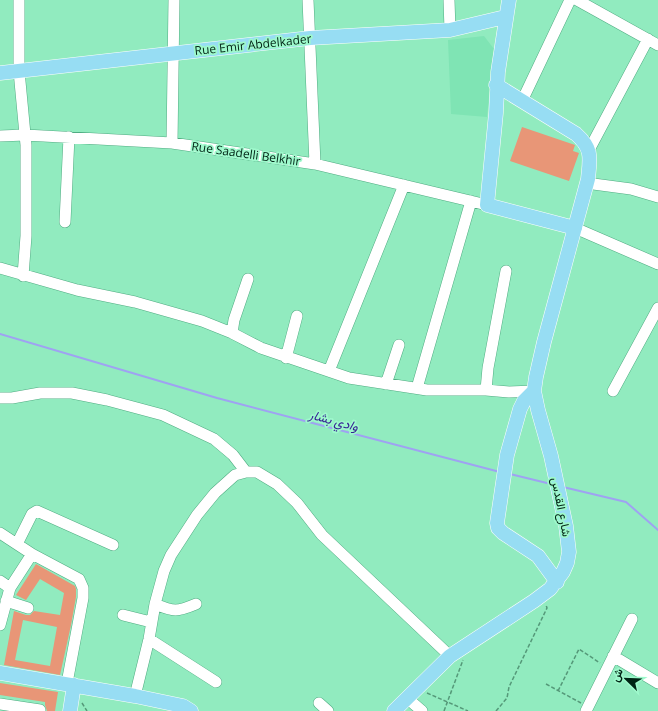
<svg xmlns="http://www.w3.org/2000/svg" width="658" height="711" viewBox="0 0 658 711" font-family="'Open Sans',Vazirmatn,sans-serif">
  <rect width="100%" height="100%" fill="#91ebbf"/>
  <!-- built -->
  <path fill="#7fe4b4" d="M484 36 494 49 487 117 451 114 448 40Z"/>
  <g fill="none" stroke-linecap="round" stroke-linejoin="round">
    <!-- stream -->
    <path stroke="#9fa2f2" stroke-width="2" d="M0 334 217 398 500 472
      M510 474 551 484
      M563 487 626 502 658 530"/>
  </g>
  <!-- building -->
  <path fill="#e89677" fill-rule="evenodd" d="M522 127 575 145 573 151 579 153 569 181 510 161Z
    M36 564 75 586 76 589V597L71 625 60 675 4 665 14 611 26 615H30L34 611 60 615 64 593 40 579 26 600 16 595ZM23 620 57 627 50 666 15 660Z
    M0 683 58 692 55 711H47L45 705V702L0 695Z"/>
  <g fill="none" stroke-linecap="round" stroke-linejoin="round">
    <defs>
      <path id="minor" d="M19 0V71L26 145V236L23 276
        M308 0 315 164
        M449 0 450 30
        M577 0 658 45
        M522 101 570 0
        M0 136 25 135 172 143 315 164 487 205
        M172 143 174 0
        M589 150 648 39
        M586 183 631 189 658 197
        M65 222 69 137
        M575 228 658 264
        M0 268 77 290 135 302 202 321 232 333 261 348 349 378 427 390H486L509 392 534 391
        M232 333 234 320 248 279
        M286 358 297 316
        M329 371 404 185
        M386 384 399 345
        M417 388 471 201
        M486 390 488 368 506 271
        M613 391 658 308
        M0 398H12L40 393H72L107 400 163 415 214 439 233 455 246 472
        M0 533 32 554 79 579 83 588V598L67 683
        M17 544 32 514 37 511 113 545
        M0 581 10 588
        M6 601 28 608
        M155 604C174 612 177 612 196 604
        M123 615 151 622
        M0 625 10 588 32 554
        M149 639 216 682
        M613 656 658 683
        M135 696 149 639 155 604 164 571 171 555 197 515 215 493 235 475 246 472H257L277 484 297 503 322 535 450 656
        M407 698 422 711
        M319 703 328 711
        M0 704 40 710
        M586 711 632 619"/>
      <path id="major" d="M509 0 498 72 496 113 487 205 575 228
        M0 73 310 38 450 30 505 17
        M534 391 524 401 520 409 507 455 497 523 498 528 503 533 538 556 557 582
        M0 673 135 696 183 706 191 711
        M70 711 74 685
        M394 711 450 656 534 601 550 589 563 572 567 563 569 552 566 526 551 456 538 410 534 391 536 377 544 342 588 179C590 158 593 149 576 134L496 85"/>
    </defs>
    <!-- minor casing -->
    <use href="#minor" stroke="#50ac82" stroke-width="12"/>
    <!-- major casing -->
    <use href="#major" stroke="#fff" stroke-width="15"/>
    <!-- path -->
    <path stroke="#559979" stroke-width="1.5" stroke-dasharray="4 2" stroke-linecap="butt" d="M546 684 581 703
      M558 691 579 649 600 663
      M427 693 468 711
      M82 703 87 711
      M444 711 463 660
      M496 711 507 698 509 687 547 608 546 605"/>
    <!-- minor -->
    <use href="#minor" stroke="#fff" stroke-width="11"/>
    <!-- major -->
    <use href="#major" stroke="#97ddf3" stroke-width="14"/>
  </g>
  <g text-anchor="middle" stroke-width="3.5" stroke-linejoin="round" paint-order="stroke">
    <!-- street labels -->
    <g font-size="12" fill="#002415" stroke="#9ef9cc">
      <text transform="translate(253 45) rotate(-6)" y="4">Rue Emir Abdelkader</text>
      <text transform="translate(246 154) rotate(8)" y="4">Rue Saadelli Belkhir</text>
      <text transform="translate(561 507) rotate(79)" y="4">شارع القدس</text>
    </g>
    <!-- water labels -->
    <g font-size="13" font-style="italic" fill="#362194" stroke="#9ef9cc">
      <text transform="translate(334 420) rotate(15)" y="5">وادي بشار</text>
    </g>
  </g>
  <!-- north arrow -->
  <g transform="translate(626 679) rotate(293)" stroke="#9ef9cc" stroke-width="3" paint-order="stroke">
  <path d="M0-3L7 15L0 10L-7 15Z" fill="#002415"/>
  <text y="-6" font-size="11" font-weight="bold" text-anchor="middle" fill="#002415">ش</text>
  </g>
</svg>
